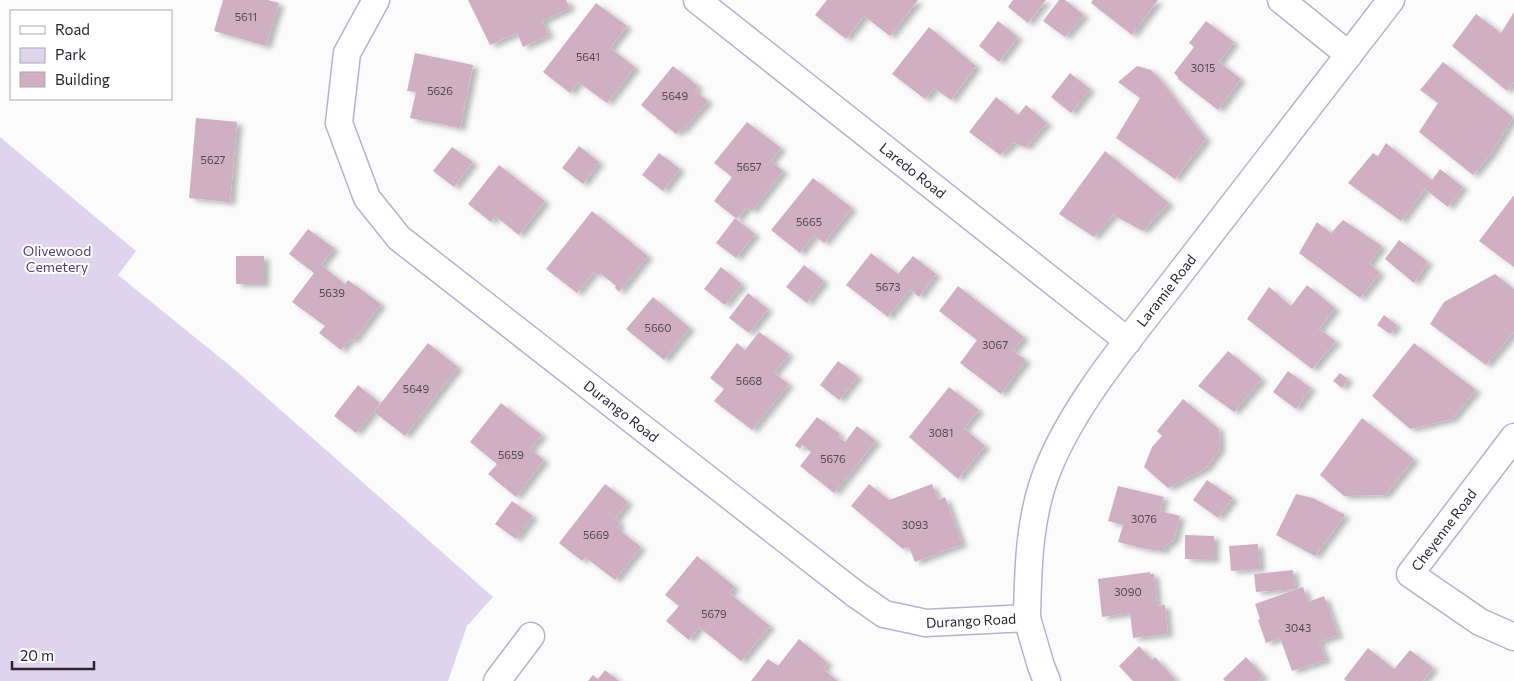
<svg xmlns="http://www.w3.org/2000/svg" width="1514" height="681" viewBox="0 0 1514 681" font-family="Commissioner,sans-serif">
  <defs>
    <filter id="shadow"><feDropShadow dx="5.5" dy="3" stdDeviation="2.5" flood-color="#0004"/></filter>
  </defs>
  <rect width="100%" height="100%" fill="#fbfbfb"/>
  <!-- green -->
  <path fill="#dfd4ee" d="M0 137 136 251 118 275 234 369 493 597 467 626 448 681H0Z"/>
  <!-- building -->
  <path fill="#d1afc2" filter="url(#shadow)" d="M223 0H268L279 3 266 46 214 31Z
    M468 0H566L570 8 542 21 549 35 523 47 517 33 490 45Z
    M827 0H918L890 36 864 16 846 39 815 15Z
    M1013 0H1046L1028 23 1008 7Z
    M1059 0H1065L1084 15 1065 37 1043 21Z
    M1093 0H1158L1132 35 1091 3Z
    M596 3 627 26 610 48 635 67 607 103 578 82 570 93 543 72Z
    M1514 12V82L1507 91 1452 46 1476 14 1501 33Z
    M998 21 1018 37 999 62 979 46Z
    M1206 21 1234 42 1219 62 1241 79 1218 110 1178 79V77L1174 73 1194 47 1189 43Z
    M929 27 976 66 951 100 934 88 925 99 892 74Z
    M415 53 473 65 460 128 410 118 416 92 407 91Z
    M1443 62 1513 117 1492 152 1473 175 1419 132 1438 103 1420 90Z
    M673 66 698 86 695 91 708 101 682 131 680 129 676 134 641 105Z
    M1137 66 1151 70 1160 79 1206 139 1175 179 1116 138 1140 98 1118 82Z
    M1070 73 1090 89 1071 113 1051 97Z
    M996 97 1018 115 1026 105 1047 123 1026 147 1013 143 1000 155 969 132Z
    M196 118 237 122 230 202 189 198Z
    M747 122 781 148 771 161 783 171 752 211 747 207 737 219 714 201 732 177 714 163Z
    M1386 143 1432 180 1440 169 1463 187 1448 207 1425 189 1401 221 1348 183 1373 153 1378 156Z
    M579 146 599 162 583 184 562 168Z
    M452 147 473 162 454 187 433 171Z
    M1105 151 1169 203 1143 231 1113 215 1094 237 1059 214Z
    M659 153 680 169 663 191 642 175Z
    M499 165 545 201 519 235 495 216 491 222 468 204Z
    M813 178 852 208 824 243 814 235 800 253 771 230Z
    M1514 195V267L1479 241Z
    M592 211 648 256 619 292 615 288 616 286 600 273 599 276 594 272 577 293 546 269Z
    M735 218 755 234 736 258 716 243Z
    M1343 220 1382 246 1369 263 1380 273 1360 298 1299 253 1317 222 1331 233Z
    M308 229 334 248 321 265 345 284 348 280 381 304 353 341 350 339 341 350 319 333 325 326 292 302 314 273 289 254Z
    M1399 240 1428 262 1414 283 1385 259Z
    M871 253 898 274 913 256 936 274 919 297 910 289 888 317 846 285Z
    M236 256H264V284H236Z
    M804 265 824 281 807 303 786 287Z
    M721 267 742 284 725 305 704 289Z
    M1495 274 1514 289V332L1486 365 1430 324 1444 302Z
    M1307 285 1335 308 1319 329 1336 341 1312 369 1247 319 1269 287 1291 306Z
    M958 286 1024 337 1013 351 1026 360 1001 394 960 363 977 340 939 311Z
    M748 293 768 309 749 333 729 318Z
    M653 297 690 328 664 360 626 329Z
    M1384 315 1397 325 1390 334 1377 325Z
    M759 332 789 354 774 373 789 384 752 430 714 401 724 389 710 378 737 343 745 350Z
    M428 343 458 367 405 436 374 412Z
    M1414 343 1476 390 1452 419 1410 429 1372 396Z
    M1228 351 1262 379 1234 412 1198 386Z
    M838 361 858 376 839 400 820 385Z
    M1288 371 1311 388 1296 409 1273 392Z
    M1340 373 1348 379 1342 388 1333 381Z
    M358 385 380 403 356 433 334 416Z
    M949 387 979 410 964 428 985 446 958 479 909 437Z
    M1183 399 1219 429 1220 449 1206 468 1168 488 1144 467 1152 447 1162 436 1157 431Z
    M501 403 542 435 530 449 544 460 516 497 488 474 497 464 470 442Z
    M817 417 840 434 838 437 845 442 857 426 876 441 834 493 800 466 811 452 802 445 800 449 795 445Z
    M1362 418 1414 459 1385 495 1344 496 1320 475Z
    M1207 480 1233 498 1218 518 1193 500Z
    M605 484 628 502 615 519 620 523 617 528 641 547 615 580 585 557 582 561 559 543Z
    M869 484 889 500 932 484 938 500 945 497 962 544 915 562 909 547 903 549 851 506Z
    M1118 486 1164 497 1160 511 1180 516 1174 540 1165 546 1164 551 1146 549 1118 542 1123 525 1108 521Z
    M1296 494 1313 498 1345 515 1315 556 1276 535Z
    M512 501 533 516 516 539 495 524Z
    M1185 535 1214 536V560L1185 559Z
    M1258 544 1260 569 1231 571 1229 546Z
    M697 556 735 587 729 593 770 626 741 661 699 627 689 640 666 621 679 606 665 595Z
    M1293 570 1295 589 1256 592 1254 574Z
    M1150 572V574H1154L1157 606 1165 605 1168 634 1133 638 1130 613 1102 617 1098 579Z
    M1303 587 1308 602 1324 596 1338 635 1319 642 1326 660 1292 671 1280 638 1266 643 1258 620 1260 619 1255 604Z
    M799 639 828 663 823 669 838 681H751L768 659 778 666Z
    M1139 646 1152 660 1155 657 1175 679 1173 681H1133L1119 666Z
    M1368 648 1394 669 1410 650 1433 668 1423 681H1346L1344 679Z
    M1246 657 1263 676 1258 681H1225L1223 679Z
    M605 670 619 681H588L593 675 598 679Z"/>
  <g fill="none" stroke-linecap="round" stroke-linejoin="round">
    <defs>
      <g id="minor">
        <path id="s1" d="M376 0 347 53 339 123 367 198 399 238 854 593 884 614 926 623 1027 618 1041 666 1047 681"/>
        <path id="s2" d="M697 0 1128 341"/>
        <path d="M1281 0 1349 55"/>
        <path d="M1514 437 1410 574 1480 622 1514 637"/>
        <path id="s3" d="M1027 618C1028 566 1029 511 1051 462 1080 395 1136 331 1181 272 1251 182 1321 91 1391 0"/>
        <path d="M497 681 531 636"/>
      </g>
    </defs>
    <!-- minor casing -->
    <use href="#minor" stroke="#bbaece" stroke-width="29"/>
    <!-- minor -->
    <use href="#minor" stroke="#fff" stroke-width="26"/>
  </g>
  <g text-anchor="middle" stroke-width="4" stroke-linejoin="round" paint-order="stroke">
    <!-- number labels -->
    <g font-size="11" fill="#544856">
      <text x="246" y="21">5611</text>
      <text x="588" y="61">5641</text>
      <text x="1203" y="72">3015</text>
      <text x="440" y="95">5626</text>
      <text x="675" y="100">5649</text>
      <text x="213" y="164">5627</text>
      <text x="749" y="171">5657</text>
      <text x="809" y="226">5665</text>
      <text x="888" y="291">5673</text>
      <text x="332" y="297">5639</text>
      <text x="658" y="332">5660</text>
      <text x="995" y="349">3067</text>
      <text x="749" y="385">5668</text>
      <text x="416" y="393">5649</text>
      <text x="941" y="437">3081</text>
      <text x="511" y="459">5659</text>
      <text x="833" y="463">5676</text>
      <text x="1144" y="523">3076</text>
      <text x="915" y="529">3093</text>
      <text x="596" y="539">5669</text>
      <text x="1128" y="596">3090</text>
      <text x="714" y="618">5679</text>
      <text x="1298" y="632">3043</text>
    </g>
    <!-- street labels -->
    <g font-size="14" fill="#2b2532" stroke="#fff">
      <text dy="5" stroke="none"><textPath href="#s2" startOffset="275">Laredo Road</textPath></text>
      <text dy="5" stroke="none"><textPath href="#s3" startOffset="366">Laramie Road</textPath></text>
      <text dy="5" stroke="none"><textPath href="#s1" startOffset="544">Durango Road</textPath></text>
      <text transform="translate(1444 530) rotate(-53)" y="5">Cheyenne Road</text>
      <text dy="5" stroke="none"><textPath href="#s1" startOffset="964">Durango Road</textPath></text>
    </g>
    <!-- park labels -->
    <g font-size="14" fill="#533e6b" stroke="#fff">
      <text x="57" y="256">Olivewood<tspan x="57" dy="16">Cemetery</tspan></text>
    </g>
  </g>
  <!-- legend -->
  <rect x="10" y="10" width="162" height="90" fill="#ffffff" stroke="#aaa8ad"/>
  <rect x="20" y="26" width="25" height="8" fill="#ffffff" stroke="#aaa8ad"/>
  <text x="55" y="35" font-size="15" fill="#2b2532">Road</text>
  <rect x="20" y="48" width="25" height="15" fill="#dfd4ee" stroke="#aaa8ad"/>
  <text x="55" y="60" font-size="15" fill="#2b2532">Park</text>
  <rect x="20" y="72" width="25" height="15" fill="#d1afc2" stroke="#aaa8ad"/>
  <text x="55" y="85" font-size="15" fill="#2b2532">Building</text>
  <!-- scale -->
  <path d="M12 661v8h82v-8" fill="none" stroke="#2b2532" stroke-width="2.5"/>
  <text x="20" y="661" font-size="15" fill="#2b2532" stroke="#ffffff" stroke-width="4" paint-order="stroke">20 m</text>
</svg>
